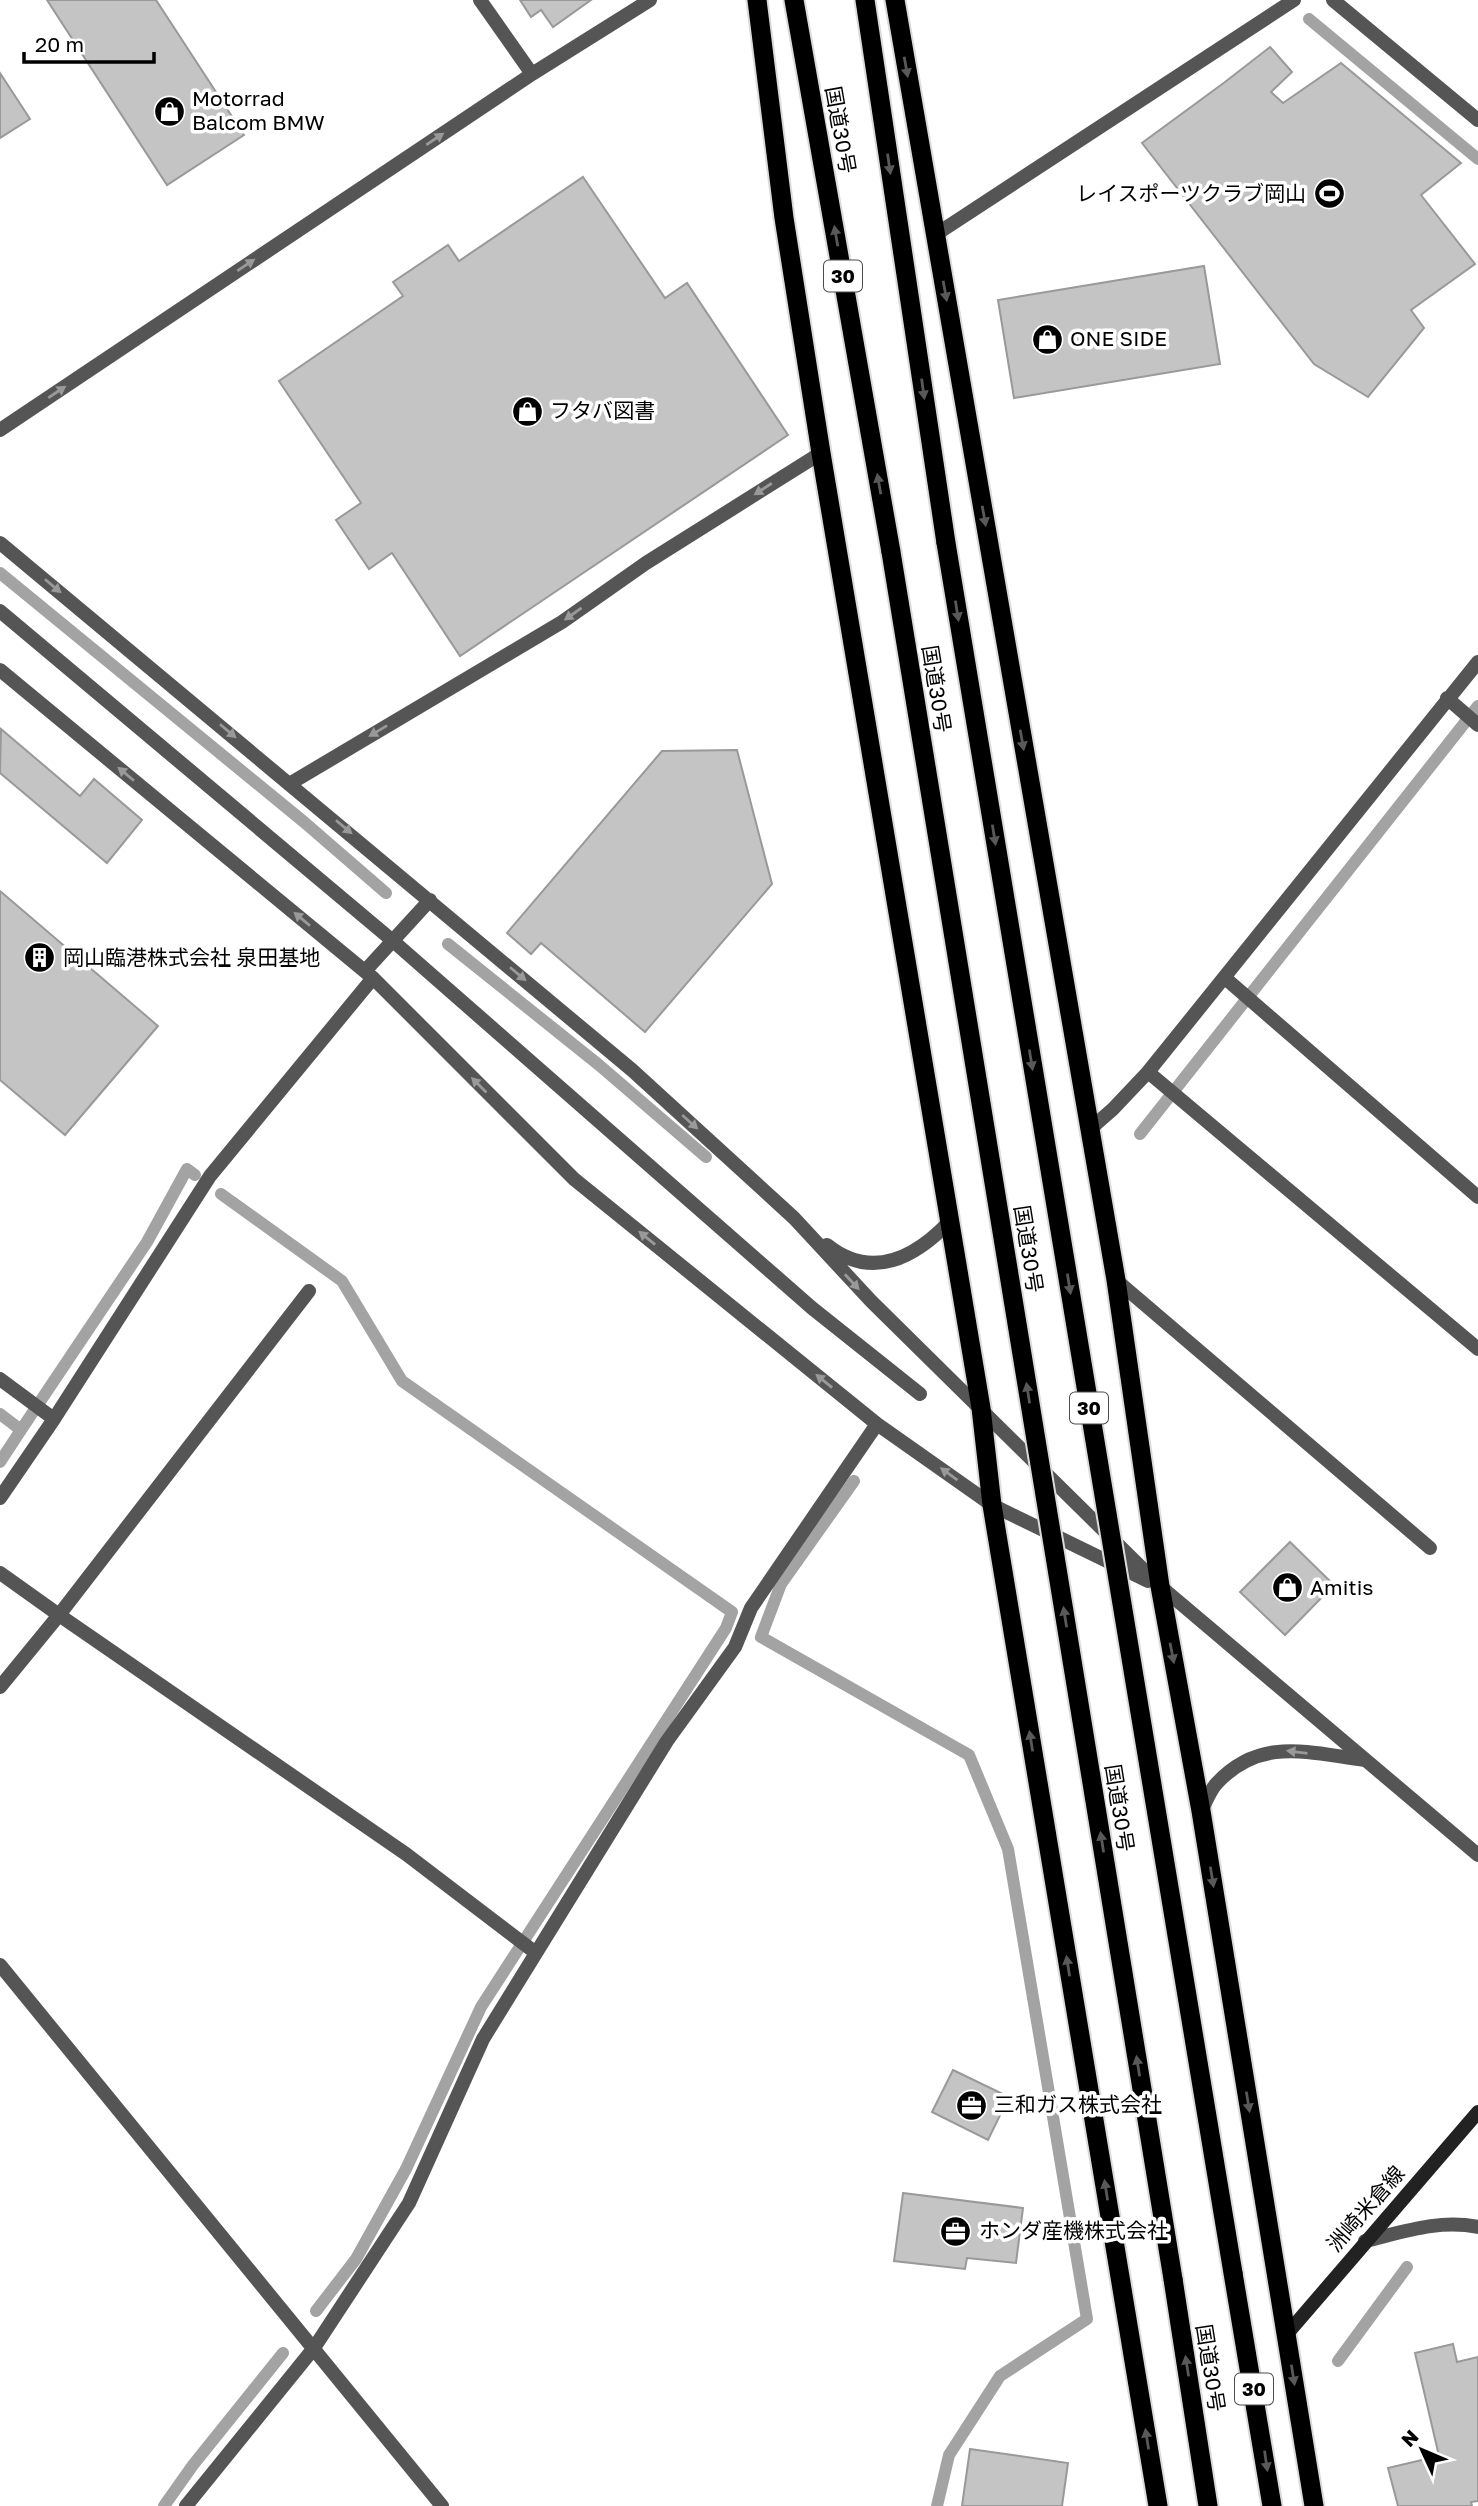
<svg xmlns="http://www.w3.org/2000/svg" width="1478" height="2506" viewBox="0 0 1478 2506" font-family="'Golos Text','Noto Sans JP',sans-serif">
  <rect width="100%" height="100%" fill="#fff"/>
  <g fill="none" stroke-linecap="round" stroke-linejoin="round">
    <!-- stream -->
    <path stroke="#a3a3a3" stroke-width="12" d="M1309 19 1478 159
      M0 573 304 822 386 893
      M448 944 599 1065 706 1157
      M1140 1134 1478 706
      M221 1194 342 1281 402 1381 732 1612 726 1628 481 2007 406 2169 356 2259 316 2311
      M0 1414 21 1430 147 1242 187 1169 195 1175
      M0 1462 21 1430
      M854 1481 781 1584 761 1637 969 1755 1008 1849 1087 2319 1000 2376 949 2455 937 2506
      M1338 2361 1407 2267
      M164 2506 193 2465 283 2353"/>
  </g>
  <!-- building -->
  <path fill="#c4c4c4" stroke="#999" stroke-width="2" d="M47 0H156L244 135 167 185Z
    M520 0H591L553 27 541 10 531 17Z
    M1270 47 1292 72 1271 92 1283 103 1341 63 1461 163 1421 195 1475 264 1411 310 1424 328 1368 397 1314 364 1142 143 1225 82Z
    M0 73 30 119 0 138Z
    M583 177 665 298 687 283 788 435 460 656 392 553 369 569 336 520 361 503 279 381 403 296 393 282 448 245 459 261Z
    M1204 266 1220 364 1014 398 998 300Z
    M1 729 80 796 94 779 142 820 107 863 0 773Z
    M737 750 772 884 645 1032 541 943 531 954 507 933 662 751Z
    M0 891 158 1026 65 1135 0 1080Z
    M1290 1542 1334 1585 1285 1635 1240 1592Z
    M953 2070 1009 2097 988 2140 932 2112Z
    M903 2193 1023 2208 1016 2263 967 2258 965 2269 894 2261Z
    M1453 2344 1457 2362 1478 2357V2501L1471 2502 1472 2506H1398L1388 2468 1439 2456 1415 2353Z
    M970 2449 1068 2463 1062 2506H962Z"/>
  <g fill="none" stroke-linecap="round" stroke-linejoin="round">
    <defs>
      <path id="trunk" d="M757 0 784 218 821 453 981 1408 992 1505 1158 2506
        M794 0 891 552
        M865 0 946 543
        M895 0 1116 1280 1160 1586 1201 1811 1314 2506
        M1233 2273 1272 2506
        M1173 2279 1208 2506"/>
    </defs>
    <!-- trunk casing -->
    <use href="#trunk" stroke="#dbdbdb" stroke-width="23"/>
    <!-- pedestrian -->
    <path stroke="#555" stroke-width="14" d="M0 611 393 941 812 1308 920 1394"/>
    <!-- minor -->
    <path stroke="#555" stroke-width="14" d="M480 0 532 74
      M1333 0 1478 120
      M935 235 1294 0
      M0 430 532 74 650 0
      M0 543 632 1070 794 1218 871 1301 1160 1586
      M0 670 373 978 574 1179 877 1424 992 1505 1148 1581
      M1447 698 1478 725
      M291 783 562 622 646 563 821 453
      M365 971 430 900
      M1225 978 1478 1197
      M1148 1072 1478 1349
      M1089 1130 1113 1109 1148 1072 1478 662
      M827 1245C872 1281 915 1258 950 1221
      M1116 1280 1430 1548
      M309 1291 59 1615 406 1854 536 1953
      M0 1379 54 1419
      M0 1498 54 1419 210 1176 373 978
      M0 1573 59 1615 0 1687
      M1201 1811C1206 1802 1210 1790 1217 1783 1261 1736 1309 1753 1365 1760
      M0 1965 442 2506
      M1365 2241C1403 2232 1439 2219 1478 2227
      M186 2506 314 2348 409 2203 483 2039 667 1741 735 1647 751 1608 877 1424"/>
    <!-- tertiary -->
    <path stroke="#555" stroke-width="14" d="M1160 1586 1478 1855"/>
    <!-- secondary -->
    <path stroke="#222" stroke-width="14" d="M1286 2335 1478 2112"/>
    <!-- trunk -->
    <use href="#trunk" stroke="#000" stroke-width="19"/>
    <defs>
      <path id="trunk-bridge" d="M946 543 1233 2273
        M891 552 1173 2279"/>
    </defs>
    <!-- trunk-bridge casing -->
    <use href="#trunk-bridge" stroke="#dbdbdb" stroke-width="23" stroke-linecap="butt"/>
    <!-- trunk-bridge -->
    <use href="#trunk-bridge" stroke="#000" stroke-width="19"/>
  </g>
  <!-- one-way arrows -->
  <defs><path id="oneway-solid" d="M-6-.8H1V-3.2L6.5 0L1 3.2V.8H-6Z" transform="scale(1.75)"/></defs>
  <g fill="#595959">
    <use href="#oneway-solid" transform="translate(906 67) rotate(80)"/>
    <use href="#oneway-solid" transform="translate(889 164) rotate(82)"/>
    <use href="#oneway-solid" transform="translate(836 236) rotate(-100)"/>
    <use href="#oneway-solid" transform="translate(945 291) rotate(80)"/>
    <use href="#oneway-solid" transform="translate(923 389) rotate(82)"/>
    <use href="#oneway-solid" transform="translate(879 484) rotate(-100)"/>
    <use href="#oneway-solid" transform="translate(984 516) rotate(80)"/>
    <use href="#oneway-solid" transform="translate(957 611) rotate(81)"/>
    <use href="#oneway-solid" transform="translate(1022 740) rotate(80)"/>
    <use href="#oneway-solid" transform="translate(994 835) rotate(81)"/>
    <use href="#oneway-solid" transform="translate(1031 1060) rotate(81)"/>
    <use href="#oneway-solid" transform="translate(1069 1284) rotate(81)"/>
    <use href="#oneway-solid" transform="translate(1028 1393) rotate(-99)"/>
    <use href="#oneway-solid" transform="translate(1065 1617) rotate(-99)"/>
    <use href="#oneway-solid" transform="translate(1172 1653) rotate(79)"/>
    <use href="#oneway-solid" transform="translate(1031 1741) rotate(-99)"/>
    <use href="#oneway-solid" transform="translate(1102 1842) rotate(-99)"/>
    <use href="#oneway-solid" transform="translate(1212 1877) rotate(81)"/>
    <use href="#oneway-solid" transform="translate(1068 1966) rotate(-99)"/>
    <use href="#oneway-solid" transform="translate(1138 2066) rotate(-99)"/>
    <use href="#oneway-solid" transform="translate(1248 2102) rotate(81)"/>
    <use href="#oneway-solid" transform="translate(1106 2190) rotate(-99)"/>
    <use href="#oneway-solid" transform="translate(1187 2366) rotate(-99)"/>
    <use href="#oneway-solid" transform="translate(1293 2375) rotate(81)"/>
    <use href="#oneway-solid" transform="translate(1147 2439) rotate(-99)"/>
    <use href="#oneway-solid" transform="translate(1266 2461) rotate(82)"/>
  </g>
  <g fill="#999">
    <use href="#oneway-solid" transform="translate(435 139) rotate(-34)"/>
    <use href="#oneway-solid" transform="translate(246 265) rotate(-34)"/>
    <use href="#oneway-solid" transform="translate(57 392) rotate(-34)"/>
    <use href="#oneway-solid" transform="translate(763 489) rotate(147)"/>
    <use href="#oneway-solid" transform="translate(53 586) rotate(40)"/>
    <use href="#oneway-solid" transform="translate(573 614) rotate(145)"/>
    <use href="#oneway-solid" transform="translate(228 731) rotate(40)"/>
    <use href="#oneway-solid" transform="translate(378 731) rotate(149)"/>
    <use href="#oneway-solid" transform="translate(126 774) rotate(-140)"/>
    <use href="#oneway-solid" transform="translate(344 827) rotate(40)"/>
    <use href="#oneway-solid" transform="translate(302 919) rotate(-140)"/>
    <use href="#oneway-solid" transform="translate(518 974) rotate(40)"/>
    <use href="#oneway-solid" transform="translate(479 1085) rotate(-135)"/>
    <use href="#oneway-solid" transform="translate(690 1122) rotate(42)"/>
    <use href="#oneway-solid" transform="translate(647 1238) rotate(-141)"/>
    <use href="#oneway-solid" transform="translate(852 1282) rotate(47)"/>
    <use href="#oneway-solid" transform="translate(824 1381) rotate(-141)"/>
    <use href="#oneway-solid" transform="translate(949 1474) rotate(-144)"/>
    <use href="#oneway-solid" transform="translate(1297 1752) rotate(-173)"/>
  </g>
  <!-- icons -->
  <defs>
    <symbol id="shop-disc" viewBox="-11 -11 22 22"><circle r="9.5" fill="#000" stroke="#fff"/><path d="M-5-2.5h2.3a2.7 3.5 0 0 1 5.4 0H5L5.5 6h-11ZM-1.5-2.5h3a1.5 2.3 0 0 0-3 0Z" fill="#fff"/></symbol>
    <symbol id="stadium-disc" viewBox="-11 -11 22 22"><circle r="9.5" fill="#000" stroke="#fff"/><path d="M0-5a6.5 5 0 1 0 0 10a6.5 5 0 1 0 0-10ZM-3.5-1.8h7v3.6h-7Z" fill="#fff"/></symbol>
    <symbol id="building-disc" viewBox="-11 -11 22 22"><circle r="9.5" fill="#000" stroke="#fff"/><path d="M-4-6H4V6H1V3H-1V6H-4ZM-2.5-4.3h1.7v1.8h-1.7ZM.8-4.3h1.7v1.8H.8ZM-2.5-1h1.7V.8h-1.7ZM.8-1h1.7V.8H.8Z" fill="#fff"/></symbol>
    <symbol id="office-disc" viewBox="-11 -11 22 22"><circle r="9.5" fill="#000" stroke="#fff"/><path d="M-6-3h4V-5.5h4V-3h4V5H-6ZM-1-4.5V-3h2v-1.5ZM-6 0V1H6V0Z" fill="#fff"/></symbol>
  </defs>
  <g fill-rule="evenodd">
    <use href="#shop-disc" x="152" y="94" width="35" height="35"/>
    <use href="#stadium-disc" x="1312" y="176" width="35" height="35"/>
    <use href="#shop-disc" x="1030" y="322" width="35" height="35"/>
    <use href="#shop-disc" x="510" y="394" width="35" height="35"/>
    <use href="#building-disc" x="22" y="940" width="35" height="35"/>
    <use href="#shop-disc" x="1270" y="1570" width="35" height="35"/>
    <use href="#office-disc" x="954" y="2088" width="35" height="35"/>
    <use href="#office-disc" x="938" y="2214" width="35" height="35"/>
  </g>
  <g text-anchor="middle" stroke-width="7" stroke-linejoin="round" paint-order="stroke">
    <!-- shield labels -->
    <g fill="#fff" stroke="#4c4c4c" stroke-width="2">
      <rect x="824" y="260.5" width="38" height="31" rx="5"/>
      <rect x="1070" y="1392.5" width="38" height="31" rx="5"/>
      <rect x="1235" y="2373.5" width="38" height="31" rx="5"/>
    </g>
    <g font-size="19" font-weight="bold" fill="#000">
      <text x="843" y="283">30</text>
      <text x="1089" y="1415">30</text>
      <text x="1254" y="2396">30</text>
    </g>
    <!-- poi labels -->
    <g font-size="21" fill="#000" stroke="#fff" text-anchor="start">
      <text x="192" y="106">Motorrad<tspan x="192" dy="24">Balcom BMW</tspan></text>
      <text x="1306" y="201" text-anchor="end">レイスポーツクラブ岡山</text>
      <text x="1070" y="346">ONE SIDE</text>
      <text x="550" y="418">フタバ図書</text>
      <text x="63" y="965">岡山臨港株式会社 泉田基地</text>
      <text x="1310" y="1595">Amitis</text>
      <text x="994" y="2112">三和ガス株式会社</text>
      <text x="979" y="2238">ホンダ産機株式会社</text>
    </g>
    <!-- street labels -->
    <g font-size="21" fill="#000" stroke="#fff">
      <text transform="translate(840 130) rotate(80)" y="7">国道30号</text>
      <text transform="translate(936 689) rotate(81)" y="7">国道30号</text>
      <text transform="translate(1028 1249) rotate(81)" y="7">国道30号</text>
      <text transform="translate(1119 1808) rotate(81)" y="7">国道30号</text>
      <text transform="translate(1366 2209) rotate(-49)" y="7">洲崎米倉線</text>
      <text transform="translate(1210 2368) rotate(81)" y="7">国道30号</text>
    </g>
  </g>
  <!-- north arrow -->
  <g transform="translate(1422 2450) rotate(314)" stroke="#ffffff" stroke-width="5" paint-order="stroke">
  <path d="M0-5L12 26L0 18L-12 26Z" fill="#000000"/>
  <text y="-10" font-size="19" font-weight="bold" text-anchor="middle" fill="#000000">N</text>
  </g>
  <!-- scale -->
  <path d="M24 52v10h130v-10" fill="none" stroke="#000000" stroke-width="3.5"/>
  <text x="35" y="52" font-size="21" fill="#000000" stroke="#ffffff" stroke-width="5" paint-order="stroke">20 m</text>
</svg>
